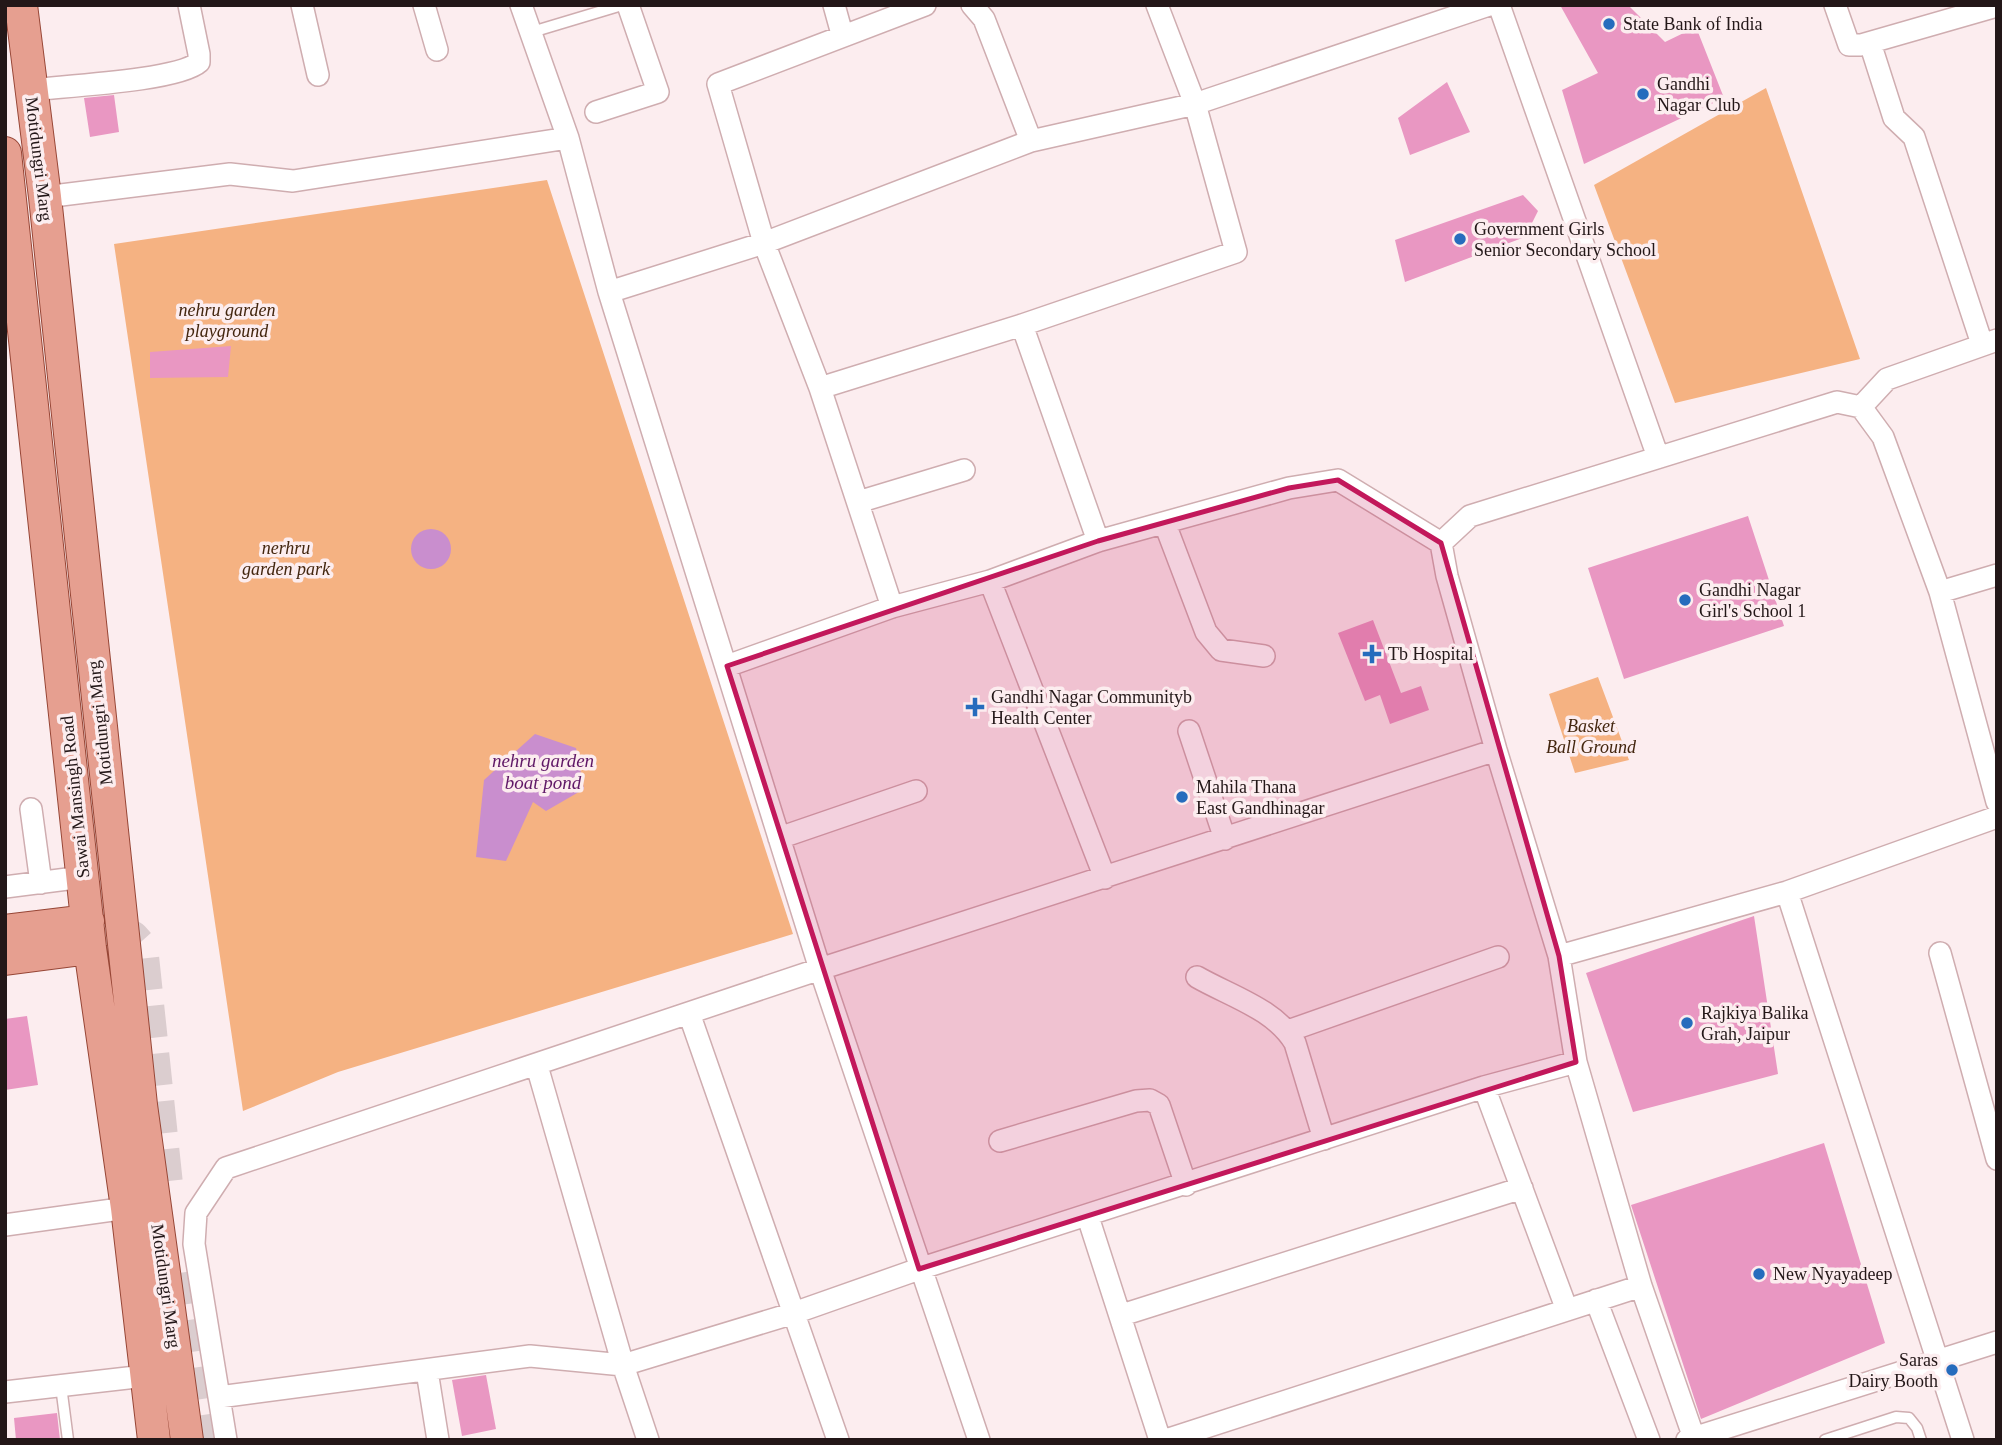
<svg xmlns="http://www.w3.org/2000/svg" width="2002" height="1445" viewBox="0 0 2002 1445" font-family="Georgia,serif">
  <rect width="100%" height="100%" fill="#fcedef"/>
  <!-- green -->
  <path fill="#f5b282" d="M1766 88 1860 359 1675 403 1594 185Z
    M547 180 793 934 338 1072 243 1111 114 244Z
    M1598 677 1629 760 1575 773 1549 694Z"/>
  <!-- water -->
  <path fill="#c98ece" d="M411 549a20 20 0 1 1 40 0a20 20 0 1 1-40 0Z
    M535 734 576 748 584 789 546 811 533 802 506 861 476 857 484 780Z"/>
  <!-- building -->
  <path fill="#e997c2" d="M1560 5H1628L1665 42 1696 27 1724 98 1584 164 1562 90 1598 73Z
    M1447 82 1470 132 1410 155 1398 118Z
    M114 95 119 132 90 137 84 98Z
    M1523 195 1538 211 1525 237 1405 282 1395 240Z
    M231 346 228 377 150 378V352Z
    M1748 516 1784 626 1624 679 1588 568Z
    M1373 620 1401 693 1421 686 1429 710 1390 724 1380 695 1365 701 1338 633Z
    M1754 916 1778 1074 1633 1112 1586 973Z
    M27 1016 38 1085 5 1090V1019Z
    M1824 1143 1885 1343 1701 1419 1631 1205Z
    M486 1375 496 1429 462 1436 452 1380Z
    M57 1413 60 1440H16L14 1418Z"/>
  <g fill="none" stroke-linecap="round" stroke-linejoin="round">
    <!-- primary-tunnel -->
    <path stroke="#dbcdcf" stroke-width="32" stroke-dasharray="32 16" stroke-linecap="butt" d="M62 939 133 937 142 947 168 1194
      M179 1273 204 1440"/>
    <defs>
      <path id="lane" d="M532 32 622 5
        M61 1386 68 1440
        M1825 1440 1896 1417 1909 1418 1917 1428 1921 1440"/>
      <path id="street" d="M302 5 318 75
        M424 5 437 50
        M521 5 568 138 609 292 820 969 979 1440
        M834 5 842 34
        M972 5 984 19 1031 141
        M1499 5 1658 457
        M1835 5 1849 45H1861L1997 6
        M1870 43 1894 118 1914 137 1982 344
        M30 90C63 86 178 81 199 62V54L189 5
        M596 112 658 92 628 5
        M45 197 230 174 293 181 568 138
        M609 292 764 243 1031 141 1195 104 1489 5
        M1022 325 1098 541
        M820 388 1022 325 1236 252 1195 104 1157 5
        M1861 407 1887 379 1997 340
        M858 502 964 470
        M1165 524 1206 632 1221 650 1264 656
        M990 581 1105 878
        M1940 592 1997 575
        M892 607 820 388 764 243 718 84 925 5
        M727 666 892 607 990 581 1098 541 1289 488 1338 480 1441 543
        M1189 731 1225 839
        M1997 802 1940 592 1883 437 1861 407 1837 402 1470 516 1441 543 1447 576 1496 750 1559 956 1787 892 1997 817
        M31 809 41 883
        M779 838 916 791
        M5 887 83 877
        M1787 892 1963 1440
        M1940 953 1997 1159
        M1559 956 1576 1062 1641 1286 1694 1438
        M1197 977C1230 996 1275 1009 1295 1043L1324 1139
        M690 1016 838 1440
        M1288 1031 1498 957
        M537 1066 623 1365 648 1440
        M1484 1087 1567 1310
        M1000 1141 1136 1101 1150 1100 1159 1105 1186 1185
        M1088 1217 1160 1440
        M5 1225 127 1208
        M1596 1300 1649 1440
        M1122 1315 1522 1188
        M427 1371 438 1440
        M5 1392 145 1376
        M219 1397 530 1356 623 1365 794 1313 919 1269 1484 1087 1576 1062
        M226 1440 194 1244 196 1213 226 1168 820 969 1496 750
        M1166 1440 1641 1286
        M1687 1440 1997 1342"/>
      <path id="primary" d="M21 5 45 197 141 1105 187 1440
        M5 153 90 948 127 1208 154 1440
        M5 931 88 921
        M5 959 90 948"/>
    </defs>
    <!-- lane casing -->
    <use href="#lane" stroke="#cfadb0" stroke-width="13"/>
    <!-- street casing -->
    <use href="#street" stroke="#cfadb0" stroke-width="24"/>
    <!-- primary casing -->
    <use href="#primary" stroke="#974636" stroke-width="34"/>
    <!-- lane -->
    <use href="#lane" stroke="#fff" stroke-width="10"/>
    <!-- street -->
    <use href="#street" stroke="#fff" stroke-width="21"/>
    <!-- primary -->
    <use href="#primary" stroke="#e69f90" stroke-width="32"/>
  </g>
  <!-- marked area -->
  <path fill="#c2185b" fill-opacity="0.2" stroke="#c2185b" stroke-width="5" stroke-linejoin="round" d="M1338 480 1441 543 1559 956 1576 1062 919 1269 727 666 1098 541 1289 488Z"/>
  <!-- markers -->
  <g fill="#266cbd" stroke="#fcedef" stroke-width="2.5">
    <circle cx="1609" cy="24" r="7"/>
    <circle cx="1643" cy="94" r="7"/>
    <circle cx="1460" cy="239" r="7"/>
    <circle cx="1685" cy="600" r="7"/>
    <path d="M1368.5 643.5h7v7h7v7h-7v7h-7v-7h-7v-7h7z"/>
    <path d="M971.5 696.5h7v7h7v7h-7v7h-7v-7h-7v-7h7z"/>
    <circle cx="1182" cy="797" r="7"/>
    <circle cx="1687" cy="1023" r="7"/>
    <circle cx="1759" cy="1274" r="7"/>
    <circle cx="1952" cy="1370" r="7"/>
  </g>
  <g text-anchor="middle" stroke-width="7" stroke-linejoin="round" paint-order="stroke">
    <!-- poi labels -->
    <g font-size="18" fill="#231718" stroke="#fcedef" text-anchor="start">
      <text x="1623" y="30">State Bank of India</text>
      <text x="1657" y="90">Gandhi<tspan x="1657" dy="21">Nagar Club</tspan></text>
      <text x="1474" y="235">Government Girls<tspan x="1474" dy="21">Senior Secondary School</tspan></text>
      <text x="1699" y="596">Gandhi Nagar<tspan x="1699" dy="21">Girl's School 1</tspan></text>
      <text x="1388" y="660">Tb Hospital</text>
      <text x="991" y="703">Gandhi Nagar Communityb<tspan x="991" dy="21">Health Center</tspan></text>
      <text x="1196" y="793">Mahila Thana<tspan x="1196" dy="21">East Gandhinagar</tspan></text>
      <text x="1701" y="1019">Rajkiya Balika<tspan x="1701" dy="21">Grah, Jaipur</tspan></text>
      <text x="1773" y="1280">New Nyayadeep</text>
      <text x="1938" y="1366" text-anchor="end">Saras<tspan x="1938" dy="21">Dairy Booth</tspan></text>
    </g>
    <!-- street labels -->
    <g font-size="18" fill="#231718" stroke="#fcedef">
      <text transform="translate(39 159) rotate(83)" y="6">Motidungri Marg</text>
      <text transform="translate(100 723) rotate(-96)" y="6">Motidungri Marg</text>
      <text transform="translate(75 797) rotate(-96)" y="6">Sawai Mansingh Road</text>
      <text transform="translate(166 1286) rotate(82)" y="6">Motidungri Marg</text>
    </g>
    <!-- park labels -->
    <g font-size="18" font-style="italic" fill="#43260f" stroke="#fcedef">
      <text x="227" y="316">nehru garden<tspan x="227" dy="21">playground</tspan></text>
      <text x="286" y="554">nerhru<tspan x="286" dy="21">garden park</tspan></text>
      <text x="1591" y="732">Basket<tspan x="1591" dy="21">Ball Ground</tspan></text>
    </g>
    <!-- water labels -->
    <g font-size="19" font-style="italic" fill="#601867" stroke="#fcedef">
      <text x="543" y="767">nehru garden<tspan x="543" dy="22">boat pond</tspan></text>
    </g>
  </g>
  <!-- border -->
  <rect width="2002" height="1445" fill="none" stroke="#231718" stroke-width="14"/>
</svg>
